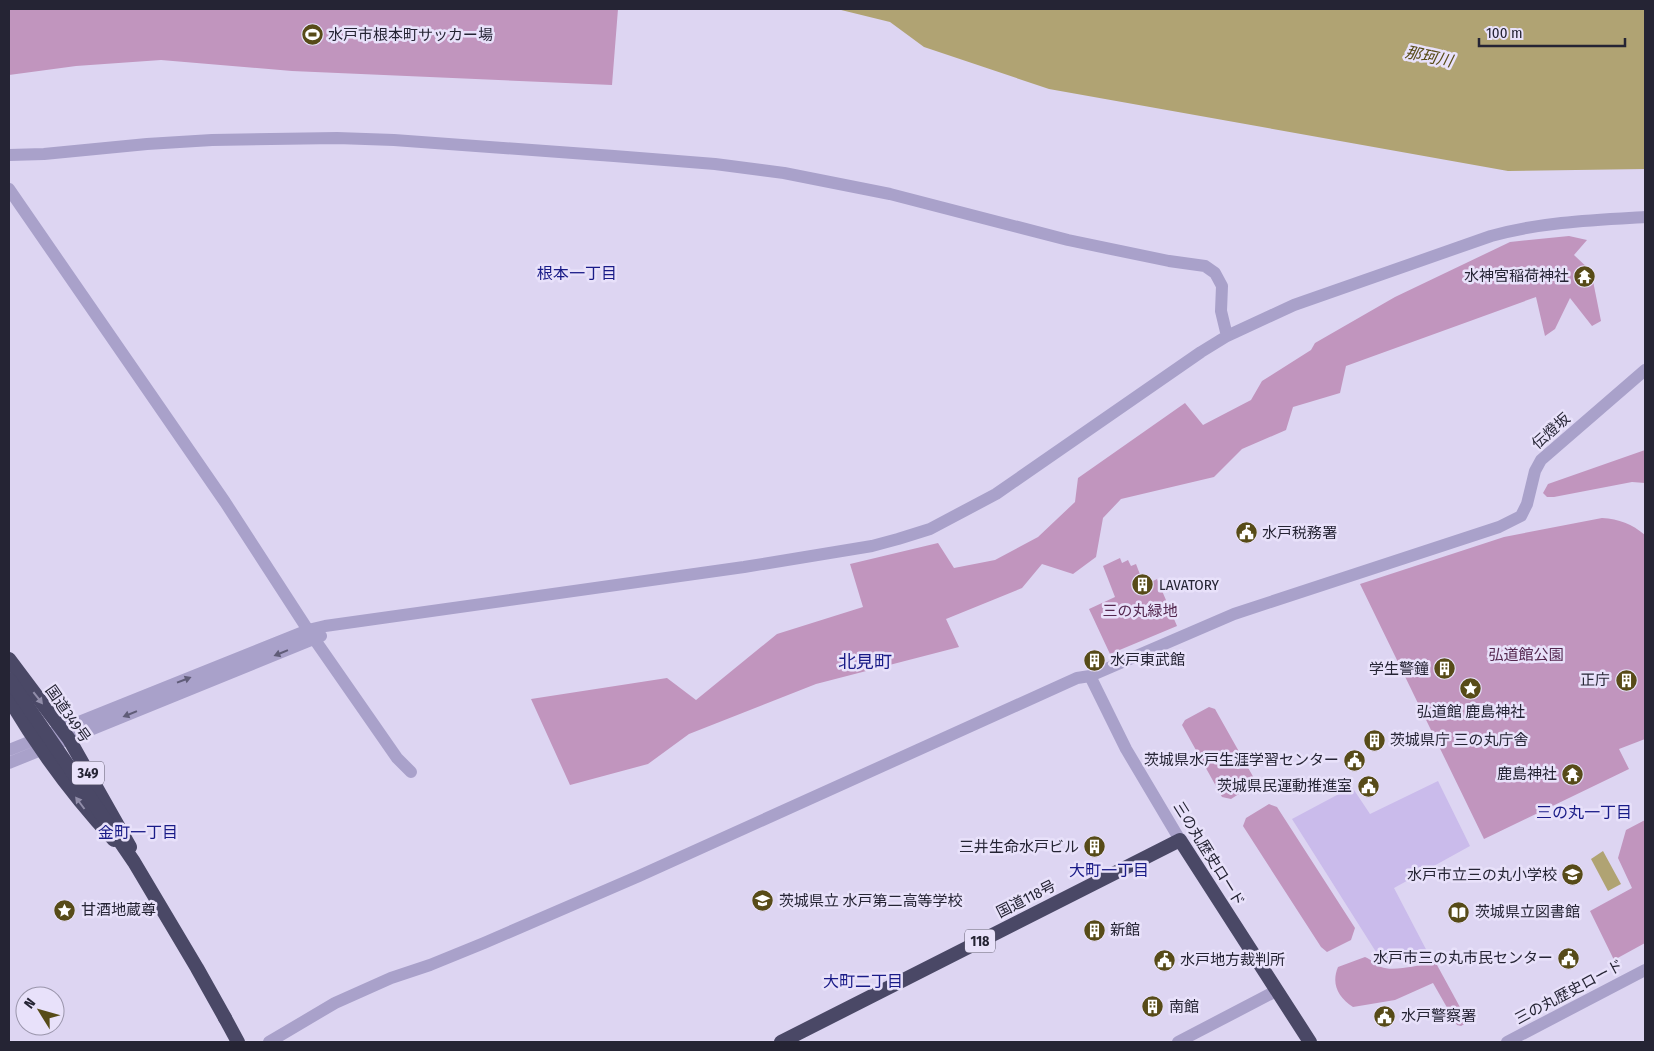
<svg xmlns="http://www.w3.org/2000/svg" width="1654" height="1051" viewBox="0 0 1654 1051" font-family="'Fira Sans Condensed','Noto Sans JP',sans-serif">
  <rect width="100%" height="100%" fill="#ddd5f2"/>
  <!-- green -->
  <path fill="#c195be" d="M9 9H618L612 85 292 71 161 60 76 66 9 75Z
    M1569 236 1587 240 1574 255 1591 271 1601 321 1592 326 1570 298 1555 329 1545 336 1536 297 1346 366 1340 393 1293 407 1286 430 1242 449 1214 477 1121 499 1103 518 1096 557 1073 574 1042 564 1022 588 946 619 959 647 816 684 689 734 648 764 570 785 531 699 667 678 696 700 777 634 863 607 850 564 938 543 954 568 995 560 1038 537 1075 502 1078 478 1185 403 1203 425 1251 400 1262 381 1311 350 1315 343 1395 297 1510 242Z
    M1645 450V483L1632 482 1554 497H1547L1543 493 1548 484Z
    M1602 518C1619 519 1632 524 1645 535V739L1619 749 1629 769 1484 839 1360 584 1504 537Z
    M1120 558 1122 563 1128 560 1131 566 1136 564 1141 577 1147 574 1151 582 1157 579 1177 626 1110 654 1089 609 1115 597 1103 566Z
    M1209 707 1215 709 1255 780 1253 785 1231 799 1222 797 1182 725 1185 720Z
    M1269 804 1277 807 1355 928 1351 940 1327 952 1321 947 1243 826 1246 818Z
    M1645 820V943L1614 960 1590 911 1632 888 1618 858 1626 830Z
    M1365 957C1371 959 1376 966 1381 967 1393 972 1419 965 1432 963L1437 965 1467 1020 1466 1023 1461 1026 1457 1025 1433 983 1395 1000 1353 1007C1338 997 1331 984 1338 967Z"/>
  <!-- plaza -->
  <path fill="#cabbeb" d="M1438 781 1470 846 1394 888 1429 955 1383 963 1292 819 1352 787 1370 814Z"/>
  <!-- water -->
  <path fill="#b0a373" d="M837 9H1645V169L1508 171 1049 89 924 47 890 22Z
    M1603 851 1621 884 1608 891 1591 859Z"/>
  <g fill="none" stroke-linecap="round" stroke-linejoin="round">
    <!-- tertiary -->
    <path stroke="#a9a1ca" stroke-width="12" d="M9 155 44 154 147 144 212 140 337 138 394 140 614 156 715 164 784 173 890 194 1068 240 1169 261 1205 266 1215 273 1222 286 1221 311 1227 336
      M9 189 225 502 308 630 397 758 411 772
      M1090 676 1126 749 1180 840
      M9 750 308 630 325 626 744 567 872 546 898 539 930 529 996 494 1201 352 1227 336 1294 305 1491 236C1541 222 1593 220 1645 217
      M9 763 321 636
      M269 1042 335 1003 391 978 430 965 484 943 639 876 1077 678 1090 676 1234 614 1499 527 1521 516 1527 504 1535 471 1541 460 1645 370
      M1178 1042 1276 991
      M1507 1042 1645 970"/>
    <!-- trunk -->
    <path stroke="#4a4866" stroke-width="14" d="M9 659 69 739 130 847
      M9 699C40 751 73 796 114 840
      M225 1018 238 1042
      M781 1042 1180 840 1310 1042"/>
    <!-- trunk-bridge -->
    <path stroke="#4a4866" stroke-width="14" d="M9 679 134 862 197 968 225 1018"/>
  </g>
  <!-- one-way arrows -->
  <defs><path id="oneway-solid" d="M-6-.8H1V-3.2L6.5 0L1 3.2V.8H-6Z" transform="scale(1.25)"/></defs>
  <g fill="#605c78">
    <use href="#oneway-solid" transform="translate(281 653) rotate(158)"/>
    <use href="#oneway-solid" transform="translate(184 680) rotate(-21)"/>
    <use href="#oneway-solid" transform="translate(130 714) rotate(158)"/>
  </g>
  <g fill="#918da9">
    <use href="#oneway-solid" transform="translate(38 698) rotate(52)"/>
    <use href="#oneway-solid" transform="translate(80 803) rotate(-127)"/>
  </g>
  <!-- icons -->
  <defs>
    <symbol id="stadium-disc" viewBox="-11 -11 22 22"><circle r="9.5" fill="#574b18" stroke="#e8e1fa"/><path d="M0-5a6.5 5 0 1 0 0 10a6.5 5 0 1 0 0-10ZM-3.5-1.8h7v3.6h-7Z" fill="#fff"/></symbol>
    <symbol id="temple-disc" viewBox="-11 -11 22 22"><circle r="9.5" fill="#574b18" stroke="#e8e1fa"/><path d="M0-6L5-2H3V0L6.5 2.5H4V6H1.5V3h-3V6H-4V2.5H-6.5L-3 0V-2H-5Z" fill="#fff"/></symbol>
    <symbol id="civic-disc" viewBox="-11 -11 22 22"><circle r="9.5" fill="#574b18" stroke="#e8e1fa"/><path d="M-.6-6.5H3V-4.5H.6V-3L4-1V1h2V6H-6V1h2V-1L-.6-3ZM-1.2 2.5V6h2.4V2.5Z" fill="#fff"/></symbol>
    <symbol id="building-disc" viewBox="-11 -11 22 22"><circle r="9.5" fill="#574b18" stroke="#e8e1fa"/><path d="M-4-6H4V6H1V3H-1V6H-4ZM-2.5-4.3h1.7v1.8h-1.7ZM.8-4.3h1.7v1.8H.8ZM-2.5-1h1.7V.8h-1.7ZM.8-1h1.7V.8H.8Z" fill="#fff"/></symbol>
    <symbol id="sight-disc" viewBox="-11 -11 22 22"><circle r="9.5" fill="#574b18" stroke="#e8e1fa"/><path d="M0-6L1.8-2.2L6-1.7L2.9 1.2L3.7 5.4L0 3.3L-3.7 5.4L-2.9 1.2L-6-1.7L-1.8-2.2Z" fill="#fff"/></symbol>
    <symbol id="school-disc" viewBox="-11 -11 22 22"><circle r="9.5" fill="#574b18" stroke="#e8e1fa"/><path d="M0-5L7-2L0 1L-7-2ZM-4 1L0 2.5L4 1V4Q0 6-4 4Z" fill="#fff"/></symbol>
    <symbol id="library-disc" viewBox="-11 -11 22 22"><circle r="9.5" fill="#574b18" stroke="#e8e1fa"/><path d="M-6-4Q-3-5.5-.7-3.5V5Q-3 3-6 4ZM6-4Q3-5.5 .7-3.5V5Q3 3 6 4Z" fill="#fff"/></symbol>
  </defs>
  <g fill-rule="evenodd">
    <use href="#stadium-disc" x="300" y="22" width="25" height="25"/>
    <use href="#temple-disc" x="1572" y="264" width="25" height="25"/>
    <use href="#civic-disc" x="1234" y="520" width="25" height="25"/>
    <use href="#building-disc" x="1130" y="572" width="25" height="25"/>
    <use href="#building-disc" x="1082" y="648" width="25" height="25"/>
    <use href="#building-disc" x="1432" y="656" width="25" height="25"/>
    <use href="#building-disc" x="1614" y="668" width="25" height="25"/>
    <use href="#sight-disc" x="1458" y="676" width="25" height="25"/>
    <use href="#building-disc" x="1362" y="728" width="25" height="25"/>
    <use href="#civic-disc" x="1342" y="748" width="25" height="25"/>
    <use href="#temple-disc" x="1560" y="762" width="25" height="25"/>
    <use href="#civic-disc" x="1356" y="774" width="25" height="25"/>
    <use href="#building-disc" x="1082" y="834" width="25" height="25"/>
    <use href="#school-disc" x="1560" y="862" width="25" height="25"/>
    <use href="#school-disc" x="750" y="888" width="25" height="25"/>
    <use href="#sight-disc" x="52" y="898" width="25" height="25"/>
    <use href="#library-disc" x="1446" y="900" width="25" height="25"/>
    <use href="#building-disc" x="1082" y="918" width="25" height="25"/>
    <use href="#civic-disc" x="1556" y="946" width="25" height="25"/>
    <use href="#civic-disc" x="1152" y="948" width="25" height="25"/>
    <use href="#building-disc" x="1140" y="994" width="25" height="25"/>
    <use href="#civic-disc" x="1372" y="1004" width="25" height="25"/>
  </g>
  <g text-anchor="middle" stroke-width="5" stroke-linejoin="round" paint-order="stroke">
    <!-- shield labels -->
    <g fill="#e8e1fa" stroke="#605d6f" stroke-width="1">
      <rect x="72" y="761.5" width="32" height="23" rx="4"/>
      <rect x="965" y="929.5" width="30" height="23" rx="4"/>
    </g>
    <g font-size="14" font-weight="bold" fill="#252434">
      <text x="88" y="778">349</text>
      <text x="980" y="946">118</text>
    </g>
    <!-- poi labels -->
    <g font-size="15" fill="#252434" stroke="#e8e1fa" text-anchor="start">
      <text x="328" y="40">水戸市根本町サッカー場</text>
      <text x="1569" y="281" text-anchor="end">水神宮稲荷神社</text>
      <text x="1262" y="538">水戸税務署</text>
      <text x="1159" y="590">LAVATORY</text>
      <text x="1110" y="665">水戸東武館</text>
      <text x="1429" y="674" text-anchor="end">学生警鐘</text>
      <text x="1610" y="685" text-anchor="end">正庁</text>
      <text x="1471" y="717" text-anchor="middle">弘道館 鹿島神社</text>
      <text x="1390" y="745">茨城県庁 三の丸庁舎</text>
      <text x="1339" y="765" text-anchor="end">茨城県水戸生涯学習センター</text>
      <text x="1557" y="779" text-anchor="end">鹿島神社</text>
      <text x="1352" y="791" text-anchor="end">茨城県民運動推進室</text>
      <text x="1079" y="852" text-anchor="end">三井生命水戸ビル</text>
      <text x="1557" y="880" text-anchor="end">水戸市立三の丸小学校</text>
      <text x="779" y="906">茨城県立 水戸第二高等学校</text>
      <text x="81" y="915">甘酒地蔵尊</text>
      <text x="1475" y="917">茨城県立図書館</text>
      <text x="1110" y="935">新館</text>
      <text x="1553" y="963" text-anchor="end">水戸市三の丸市民センター</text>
      <text x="1180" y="965">水戸地方裁判所</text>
      <text x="1169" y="1012">南館</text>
      <text x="1401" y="1021">水戸警察署</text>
    </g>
    <!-- street labels -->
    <g font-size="15" fill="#252434" stroke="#e8e1fa">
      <text transform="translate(1551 431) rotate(-42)" y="5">伝燈坂</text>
      <text transform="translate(68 714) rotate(55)" y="5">国道349号</text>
      <text transform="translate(1209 854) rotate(58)" y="5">三の丸歴史ロード</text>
      <text transform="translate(1026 899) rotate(-27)" y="5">国道118号</text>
      <text transform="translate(1569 992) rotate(-28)" y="5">三の丸歴史ロード</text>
    </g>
    <!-- park labels -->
    <g font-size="15" fill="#54274f" stroke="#e8e1fa">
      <text x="1140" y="616">三の丸緑地</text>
      <text x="1526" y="660">弘道館公園</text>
    </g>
    <!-- water labels -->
    <g font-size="16" font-style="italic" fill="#574b18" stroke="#e8e1fa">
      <text transform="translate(1429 56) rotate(12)" y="6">那珂川</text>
    </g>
    <!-- neighbourhood labels -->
    <g font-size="16" fill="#191b87" stroke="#e8e1fa">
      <text x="577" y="279">根本一丁目</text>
      <text x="1584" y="818">三の丸一丁目</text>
      <text x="138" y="838">金町一丁目</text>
      <text x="1109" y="876">大町一丁目</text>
      <text x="863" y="987">大町二丁目</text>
    </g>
    <!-- quarter labels -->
    <g font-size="18" fill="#191b87" stroke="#e8e1fa">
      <text x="865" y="668">北見町</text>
    </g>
  </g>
  <!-- border -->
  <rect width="1654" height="1051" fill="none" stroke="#252434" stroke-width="20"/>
  <!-- north arrow -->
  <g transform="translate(40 1011) rotate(307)"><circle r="24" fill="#e8e1fa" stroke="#9a95ab"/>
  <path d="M0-4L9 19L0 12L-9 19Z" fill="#574b18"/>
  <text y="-8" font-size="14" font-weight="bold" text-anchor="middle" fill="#252434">N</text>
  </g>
  <!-- scale -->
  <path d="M1479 38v8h146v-8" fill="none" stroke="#252434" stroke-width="2.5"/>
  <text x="1486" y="38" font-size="15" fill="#252434" stroke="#e8e1fa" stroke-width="4" paint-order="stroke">100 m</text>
</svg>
